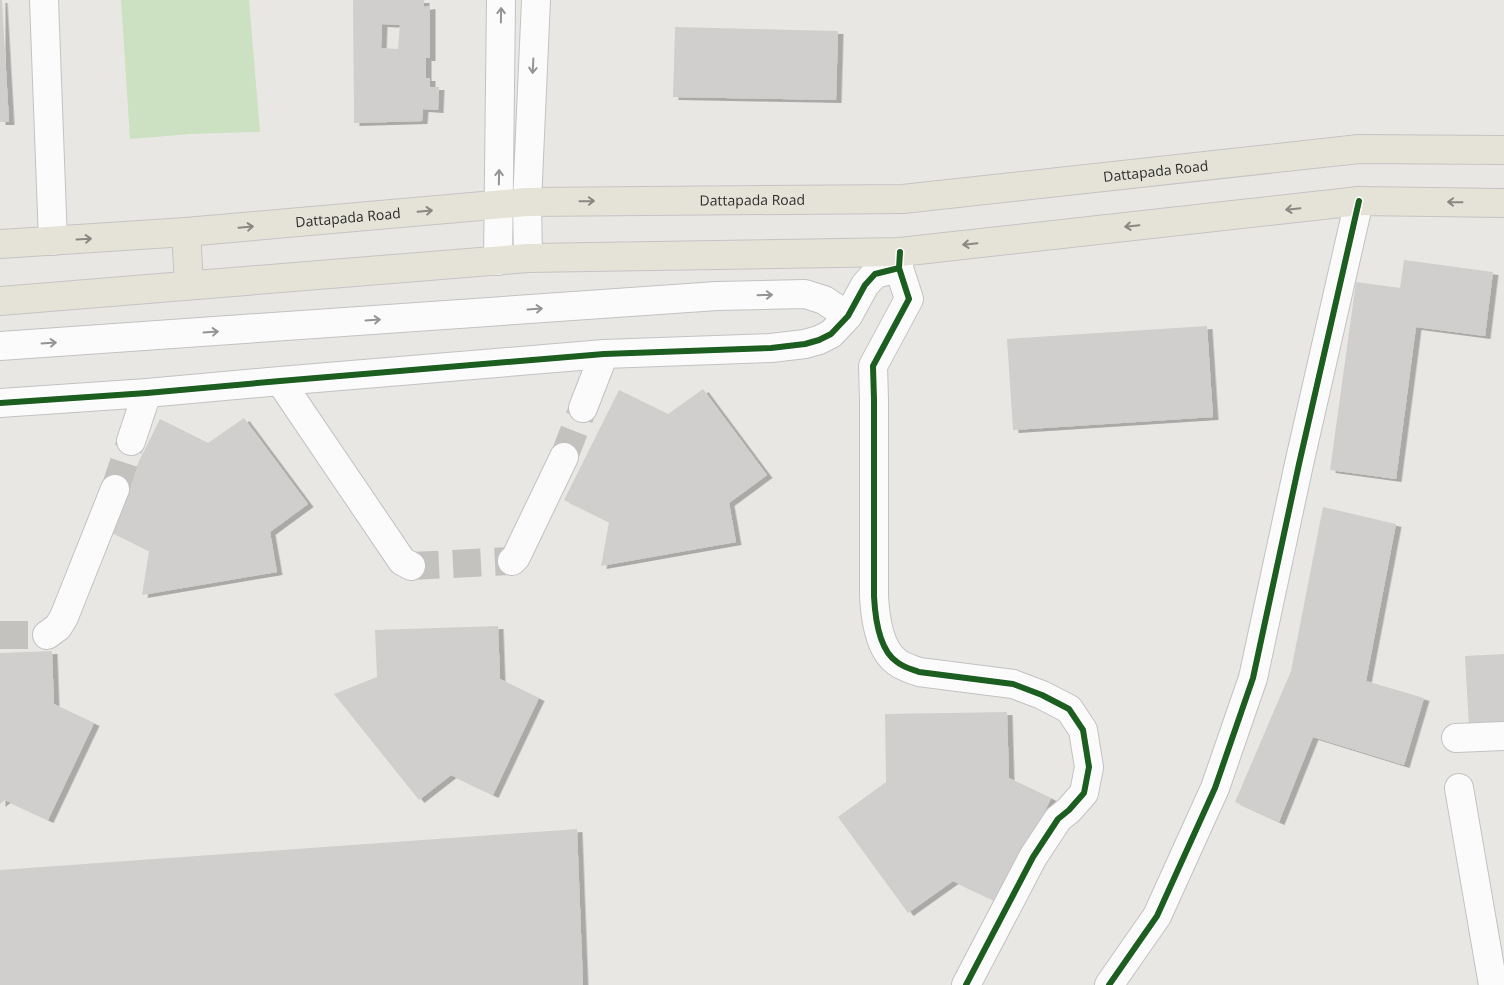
<svg xmlns="http://www.w3.org/2000/svg" width="1504" height="985" viewBox="0 0 1504 985" font-family="'Open Sans',sans-serif">
  <defs>
    <filter id="shadow"><feDropShadow dx="5.5" dy="3" stdDeviation="0" flood-color="#0004"/></filter>
  </defs>
  <rect width="100%" height="100%" fill="#e9e7e4"/>
  <!-- green -->
  <path fill="#cce1c1" d="M121 0H249L260 132 190 134 130 139Z"/>
  <!-- building -->
  <path fill="#d1cfcd" fill-rule="evenodd" filter="url(#shadow)" d="M0 0H2L9 122H0Z
    M353 0H424V7L430 6V58H426V78H430V87H439L438 110 423 109 422 121 354 123ZM382 24 400 25 398 49 381 48Z
    M675 27 838 31 836 100 673 97Z
    M1404 260 1493 272 1485 336 1416 327 1396 479 1330 470 1356 282 1400 288Z
    M1207 326 1213 417 1013 430 1007 339Z
    M703 389 767 475 729 503 736 542 601 566 609 522 564 500 619 390 668 414Z
    M244 418 308 504 270 532 277 572 142 595 149 551 105 529 160 419 208 443Z
    M1323 507 1396 524 1366 681 1424 698 1404 765 1313 737 1279 822 1235 802 1291 671Z
    M498 626 500 679 539 698 493 795 451 775 419 800 334 694 377 677 375 630Z
    M52 651 54 704 94 723 48 820 5 800 0 804V653Z
    M1504 654V727L1469 728 1465 656Z
    M1007 712 1009 778 1051 798 1002 904 953 881 908 913 838 817 886 782 885 714Z
    M577 829 583 985H0V870Z"/>
  <g fill="none" stroke-linecap="round" stroke-linejoin="round">
    <!-- minor-tunnel -->
    <path stroke="#c3c2bf" stroke-width="28" stroke-dasharray="28 14" stroke-linecap="butt" d="M564 457 583 408
      M115 489 131 441
      M411 566 512 561
      M0 635H47"/>
    <defs>
      <path id="minor" d="M44 0 53 241
        M900 252 899 268 909 299 873 366 874 400V596C875 616 879 650 897 662 903 667 911 669 919 672L1013 684 1042 695 1069 709 1083 730 1089 767 1084 793 1069 810 1058 819 1033 857 966 985
        M528 258 527 202 536 0
        M498 261 501 0
        M0 346 717 296 805 294 824 300 848 316
        M280 381 402 561 411 566
        M0 403 147 393 280 381 604 354 771 348 805 344 819 340 831 334 848 316 865 285 875 274 899 268
        M583 408 604 354
        M131 441 147 393
        M512 561 516 557 564 457
        M47 635 58 627 64 617 115 489
        M1456 738 1504 736
        M1459 788 1493 985
        M1109 985 1157 916 1215 788 1253 678 1299 464 1359 201"/>
      <g id="major">
        <path d="M186 232 189 284"/>
        <path id="s1" d="M0 244 186 232 527 202 903 199 1359 149 1504 150"/>
        <path d="M0 301 528 258 900 252 1359 201 1504 203"/>
      </g>
    </defs>
    <!-- minor casing -->
    <use href="#minor" stroke="#c2c2c2" stroke-width="30"/>
    <!-- major casing -->
    <use href="#major" stroke="#c5c4c3" stroke-width="30"/>
    <!-- minor -->
    <use href="#minor" stroke="#fcfbfb" stroke-width="28"/>
    <!-- major -->
    <use href="#major" stroke="#e5e3d7" stroke-width="28"/>
    <defs>
      <path id="cycleway" d="M900 252 899 268 909 299 873 366 874 400V596C875 616 879 650 897 662 903 667 911 669 919 672L1013 684 1042 695 1069 709 1083 730 1089 767 1084 793 1069 810 1058 819 1033 857 966 985
        M0 403 147 393 280 381 604 354 771 348 805 344 819 340 831 334 848 316 865 285 875 274 899 268
        M1109 985 1157 916 1215 788 1253 678 1299 464 1359 201"/>
    </defs>
    <!-- cycleway casing -->
    <use href="#cycleway" stroke="#fff" stroke-width="9"/>
    <!-- cycleway -->
    <use href="#cycleway" stroke="#1b5e20" stroke-width="6"/>
  </g>
  <!-- one-way arrows -->
  <defs><path id="oneway-shaft" d="M-6 0H5M1.5-3L5.5 0L1.5 3" fill="none" stroke-width="1.6" stroke-linecap="round" stroke-linejoin="round" transform="scale(1.25)"/></defs>
  <g stroke="#949494">
    <use href="#oneway-shaft" transform="translate(501 15) rotate(-89)"/>
    <use href="#oneway-shaft" transform="translate(533 66) rotate(93)"/>
    <use href="#oneway-shaft" transform="translate(499 177) rotate(-89)"/>
    <use href="#oneway-shaft" transform="translate(765 295) rotate(-1)"/>
    <use href="#oneway-shaft" transform="translate(535 309) rotate(-4)"/>
    <use href="#oneway-shaft" transform="translate(373 320) rotate(-4)"/>
    <use href="#oneway-shaft" transform="translate(211 332) rotate(-4)"/>
    <use href="#oneway-shaft" transform="translate(49 343) rotate(-4)"/>
  </g>
  <g stroke="#898882">
    <use href="#oneway-shaft" transform="translate(587 201) rotate(-1)"/>
    <use href="#oneway-shaft" transform="translate(1455 202) rotate(-179)"/>
    <use href="#oneway-shaft" transform="translate(1293 209) rotate(174)"/>
    <use href="#oneway-shaft" transform="translate(425 211) rotate(-5)"/>
    <use href="#oneway-shaft" transform="translate(1132 226) rotate(174)"/>
    <use href="#oneway-shaft" transform="translate(246 227) rotate(-5)"/>
    <use href="#oneway-shaft" transform="translate(84 239) rotate(-3)"/>
    <use href="#oneway-shaft" transform="translate(970 244) rotate(174)"/>
  </g>
  <g text-anchor="middle" stroke-width="4.5" stroke-linejoin="round" paint-order="stroke">
    <!-- street labels -->
    <g font-size="14" fill="#2d2d2d" stroke="#fff">
      <text dy="5" stroke="none"><textPath href="#s1" startOffset="1159">Dattapada Road</textPath></text>
      <text dy="5" stroke="none"><textPath href="#s1" startOffset="754">Dattapada Road</textPath></text>
      <text dy="5" stroke="none"><textPath href="#s1" startOffset="349">Dattapada Road</textPath></text>
    </g>
  </g>
</svg>
